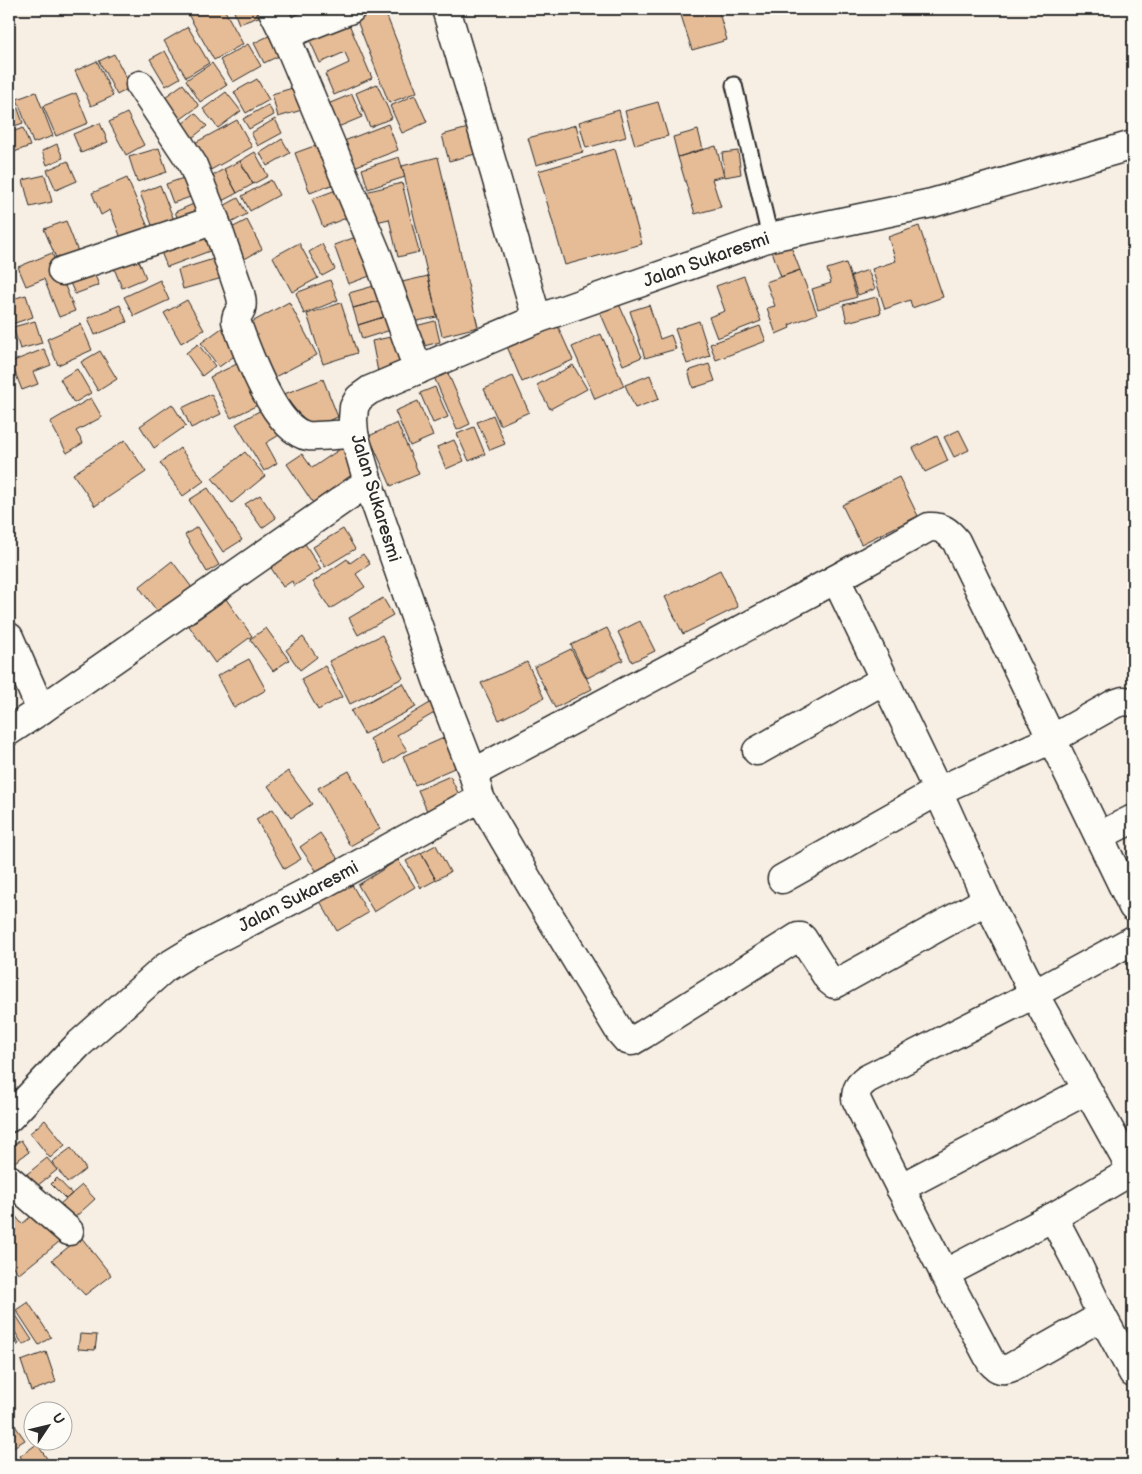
<svg xmlns="http://www.w3.org/2000/svg" width="1142" height="1474" viewBox="0 0 1142 1474" font-family="'Balsamiq Sans',sans-serif">
  <rect width="100%" height="100%" fill="#f8efe4"/>
  <filter id="ink" filterUnits="userSpaceOnUse"><feTurbulence type="fractalNoise" baseFrequency=".02" numOctaves="2"/><feDisplacementMap in="SourceGraphic" scale="10" xChannelSelector="R" yChannelSelector="G"/><feConvolveMatrix kernelMatrix="1 2 1 2 8 2 1 2 1" color-interpolation-filters="sRGB"/></filter>
  <g filter="url(#ink)">
    <!-- building -->
    <path fill="#e6bc96" stroke="#2b2b2b" d="M185 9H224L243 44 214 60Z
      M233 9H262L264 15 239 24Z
      M366 9H384L417 92 389 103 354 13Z
      M679 9H718L727 40 692 50Z
      M346 17 372 78 334 95 325 74 349 63 345 52 320 63 307 34Z
      M188 27 209 63 186 77 164 41Z
      M279 31 289 51 264 63 254 43Z
      M248 44 261 66 233 82 220 60Z
      M165 51 180 78 166 86 150 59Z
      M114 54 131 87 117 95 99 61Z
      M97 61 113 96 91 106 75 71Z
      M212 63 227 85 200 102 186 80Z
      M257 79 269 100 246 113 234 92Z
      M183 84 199 106 174 124 158 102Z
      M377 84 392 118 370 127 356 93Z
      M296 87 302 110 278 117 272 94Z
      M36 92 53 136 33 143 17 99Z
      M226 92 241 111 218 128 203 109Z
      M76 93 88 123 56 136 43 106Z
      M352 94 362 117 338 127 328 104Z
      M415 95 427 122 402 133 390 106Z
      M658 102 668 136 635 145 625 111Z
      M16 103 23 123 9 128V106Z
      M268 105 274 115 249 129 243 119Z
      M619 110 626 137 586 148 579 122Z
      M127 113 144 145 126 155 109 122Z
      M195 113 207 126 192 138 181 125Z
      M275 119 282 133 258 146 251 133Z
      M237 120 252 147 207 172 191 145Z
      M100 123 108 142 81 153 73 134Z
      M388 124 398 150 354 167 344 141Z
      M576 125 583 152 536 165 528 138Z
      M476 126 483 152 449 161 442 135Z
      M23 128 30 146 9 154V133Z
      M698 130 703 149 678 157 673 137Z
      M282 139 290 153 267 166 260 153Z
      M325 142 339 182 310 193 295 153Z
      M57 144 63 158 47 165 42 151Z
      M716 146 724 176 712 179 721 207 695 214 678 157Z
      M159 148 167 172 137 182 129 157Z
      M615 149 642 244 565 265 538 171Z
      M738 151 741 174 725 177 722 153Z
      M255 152 268 176 253 184 240 161Z
      M399 157 405 177 368 189 362 169Z
      M438 157 478 327 442 336 402 166Z
      M68 161 77 181 56 190 47 170Z
      M240 161 253 184 237 193 224 169Z
      M224 169 237 193 218 203 205 180Z
      M45 175 52 202 30 207 23 180Z
      M192 175 199 194 173 203 166 184Z
      M127 178 148 227 121 238 110 210 101 215 92 193Z
      M271 180 279 195 250 211 242 196Z
      M402 183 419 252 398 257 389 219 372 223 365 192Z
      M160 185 176 225 155 233 140 193Z
      M344 187 354 215 323 227 312 199Z
      M238 198 247 214 229 224 220 208Z
      M198 202 205 217 181 226 175 212Z
      M247 220 262 249 236 264 220 234Z
      M66 221 82 262 61 270 44 229Z
      M919 226 943 297 912 308 910 300 885 309 872 269 896 261 888 237Z
      M208 230 215 249 167 267 159 247Z
      M9 234 14 247 9 249Z
      M364 234 378 273 348 284 334 245Z
      M299 243 318 278 292 292 273 257Z
      M322 244 335 269 322 276 309 252Z
      M790 244 800 270 781 277 772 251Z
      M135 251 146 278 122 288 111 261Z
      M52 253 75 311 59 317 44 279 26 286 18 267Z
      M220 257 226 277 183 289 178 270Z
      M846 263 857 297 818 309 812 289 831 283 827 269Z
      M91 266 99 285 75 294 67 276Z
      M800 270 817 314 789 325 790 328 776 334 767 308 775 306 766 282Z
      M868 270 875 289 858 295 851 276Z
      M428 276 437 317 412 322 402 282Z
      M744 276 761 321 717 338 709 317 725 311 716 286Z
      M160 280 169 300 134 316 124 297Z
      M330 280 338 300 304 314 296 293Z
      M381 284 386 299 353 308 349 293Z
      M26 295 33 317 9 325V300Z
      M877 297 881 313 847 322 843 305Z
      M386 299 390 315 358 325 353 308Z
      M187 300 204 330 181 343 164 313Z
      M289 302 317 355 269 380 241 328Z
      M341 303 357 353 323 364 307 314Z
      M619 304 642 357 623 365 600 312Z
      M120 305 127 322 95 335 88 318Z
      M649 305 660 339 671 335 676 349 645 358 630 311Z
      M390 315 394 329 362 339 358 325Z
      M35 321 42 343 20 349 13 327Z
      M435 321 440 342 420 347 415 326Z
      M699 321 710 356 687 364 675 329Z
      M556 322 573 360 522 382 506 344Z
      M81 324 92 350 58 365 47 339Z
      M226 325 244 349 219 367 201 343Z
      M760 326 766 341 716 360 710 344Z
      M601 334 624 386 595 399 572 347Z
      M395 336 402 372 379 377 372 341Z
      M198 344 215 366 202 376 186 353Z
      M44 349 51 365 33 372 38 384 22 390 11 362Z
      M100 351 117 379 98 391 81 362Z
      M243 361 264 402 231 418 210 377Z
      M709 364 715 381 693 388 688 371Z
      M573 365 587 389 550 409 537 385Z
      M77 369 91 393 74 403 60 379Z
      M447 371 470 424 457 430 434 377Z
      M650 375 659 399 635 408 625 385Z
      M513 376 529 412 500 425 484 389Z
      M323 379 338 417 299 432 284 394Z
      M435 387 448 417 433 423 420 393Z
      M211 394 221 414 191 428 182 408Z
      M91 398 102 417 76 431 83 443 67 453 50 422Z
      M418 401 433 436 410 446 395 411Z
      M172 404 186 426 154 448 140 426Z
      M270 405 286 431 266 443 277 463 264 471 236 424Z
      M493 415 505 444 490 450 477 422Z
      M397 423 419 474 391 486 369 436Z
      M474 427 485 454 469 461 457 434Z
      M959 430 969 450 954 457 944 437Z
      M937 436 948 461 925 472 913 448Z
      M125 440 146 472 95 506 73 474Z
      M454 440 464 461 446 469 437 447Z
      M346 445 362 477 327 494 313 503 287 464 302 454 312 468Z
      M180 448 204 481 183 496 160 463Z
      M245 452 265 476 232 503 212 478Z
      M899 477 918 516 861 544 842 505Z
      M208 488 242 540 223 552 189 500Z
      M260 495 276 518 262 528 245 504Z
      M197 527 219 565 207 572 185 535Z
      M343 529 355 549 325 567 313 547Z
      M300 536 321 569 294 586 292 581 283 587 268 563Z
      M363 554 370 564 356 574 365 587 330 609 313 582 347 559 350 563Z
      M172 561 193 589 159 614 139 587Z
      M720 570 738 607 683 634 665 597Z
      M383 598 393 615 358 635 349 618Z
      M226 599 252 636 215 663 189 626Z
      M640 621 655 651 632 662 618 632Z
      M266 628 289 660 273 671 250 639Z
      M607 628 623 660 587 678 571 645Z
      M382 635 403 678 350 704 329 661Z
      M303 637 317 657 300 670 286 650Z
      M571 649 592 689 555 708 534 667Z
      M249 659 266 690 234 708 217 676Z
      M527 662 544 698 499 720 481 683Z
      M325 666 342 697 318 710 301 679Z
      M403 683 416 707 364 734 351 711Z
      M430 703 436 712 397 735 407 750 385 764 370 739Z
      M446 737 459 766 415 785 403 756Z
      M288 771 312 804 291 818 268 786Z
      M349 771 380 829 350 846 318 788Z
      M450 776 460 797 427 811 418 790Z
      M273 809 301 859 284 869 256 819Z
      M320 833 338 859 318 873 300 847Z
      M436 845 450 872 436 880 421 853Z
      M421 853 436 880 421 888 406 861Z
      M398 860 415 887 374 912 358 885Z
      M351 883 368 913 337 931 320 901Z
      M45 1120 65 1145 50 1158 30 1133Z
      M21 1140 29 1152 12 1164 9 1159V1148Z
      M71 1148 86 1169 68 1183 52 1162Z
      M47 1158 57 1170 37 1186 27 1174Z
      M57 1178 72 1194 66 1199 51 1184Z
      M82 1185 95 1199 73 1219 60 1204Z
      M9 1208 22 1224 35 1213 59 1242 19 1274 9 1262Z
      M81 1237 111 1275 85 1295 52 1260Z
      M28 1302 51 1337 39 1345 16 1310Z
      M10 1306 32 1340 23 1345 9 1322V1307Z
      M9 1329 19 1344 9 1350Z
      M80 1334 97 1335 95 1350 78 1349Z
      M46 1352 56 1382 31 1391 21 1361Z
      M11 1420 25 1440 12 1448 9 1443V1422Z
      M37 1444 50 1463 47 1465H26L20 1456Z"/>
    <g fill="none" stroke-linecap="round" stroke-linejoin="round">
      <defs>
        <path id="service" d="M734 85 770 237"/>
        <g id="minor">
          <path d="M272 9 285 35"/>
          <path d="M351 9 285 35 378 257 418 370"/>
          <path d="M446 9 483 132 537 319"/>
          <path d="M140 85 192 163 215 220 239 290C241 296 243 303 241 309 239 314 236 314 236 321 246 349 275 431 308 436 319 437 341 434 354 434"/>
          <path d="M62 271 215 220"/>
          <path d="M836 579 938 791 987 900 1034 994 1128 1163V1171L1123 1176 1053 1217 944 1274"/>
          <path d="M9 637 41 710"/>
          <path d="M9 731 41 710 368 482"/>
          <path d="M757 751 884 680"/>
          <path d="M473 773 836 579 929 527C941 526 948 531 956 541L1133 907"/>
          <path d="M480 798 532 887 620 1032 627 1040 632 1041 644 1034 798 937H801L803 939 829 980 834 984 837 983 987 900"/>
          <path d="M1099 836 1133 819"/>
          <path d="M782 879 938 791 1052 739 1114 704 1123 701 1133 702"/>
          <path id="s1" d="M9 1118 78 1045 166 967 189 953 323 884 480 798 473 773 437 680 368 482 354 434 353 420 354 407 359 398 370 390 537 319 770 237 932 203 1133 145"/>
          <path d="M9 1179 69 1231"/>
          <path d="M900 1188 1087 1090"/>
          <path d="M1053 1217 1076 1261 1102 1316 1133 1373"/>
          <path d="M1102 1316 1012 1367C1002 1371 998 1370 991 1362 945 1275 899 1188 856 1099 856 1089 859 1085 867 1079L1034 994 1133 940"/>
        </g>
      </defs>
      <!-- service casing -->
      <use href="#service" stroke="#2b2b2b" stroke-width="19"/>
      <!-- minor casing -->
      <use href="#minor" stroke="#2b2b2b" stroke-width="31"/>
      <!-- service -->
      <use href="#service" stroke="#fdfcf7" stroke-width="15"/>
      <!-- minor -->
      <use href="#minor" stroke="#fdfcf7" stroke-width="28"/>
    </g>
  </g>
  <g text-anchor="middle" stroke-width="4.5" stroke-linejoin="round" paint-order="stroke">
    <!-- street labels -->
    <g font-size="18" fill="#2b2b2b" stroke="#fdfcf7">
      <text dy="6" stroke="none"><textPath href="#s1" startOffset="1372">Jalan Sukaresmi</textPath></text>
      <text transform="translate(376 498) rotate(73)" y="6">Jalan Sukaresmi</text>
      <text dy="6" stroke="none"><textPath href="#s1" startOffset="368">Jalan Sukaresmi</textPath></text>
    </g>
  </g>
  <!-- margin -->
  <rect width="1142" height="1474" fill="none" stroke="#fdfcf7" stroke-width="30"/>
  <rect x="15" y="15" width="1112" height="1444" fill="none" stroke="#2b2b2b" stroke-width="2" filter="url(#ink)"/>
  <!-- north arrow -->
  <g transform="translate(48 1426) rotate(55)"><circle r="24" fill="#fdfcf7" stroke="#a9a8a5"/>
  <path d="M0-4L9 19L0 12L-9 19Z" fill="#2b2b2b"/>
  <text y="-8" font-size="14" font-weight="bold" text-anchor="middle" fill="#2b2b2b">U</text>
  </g>
</svg>
